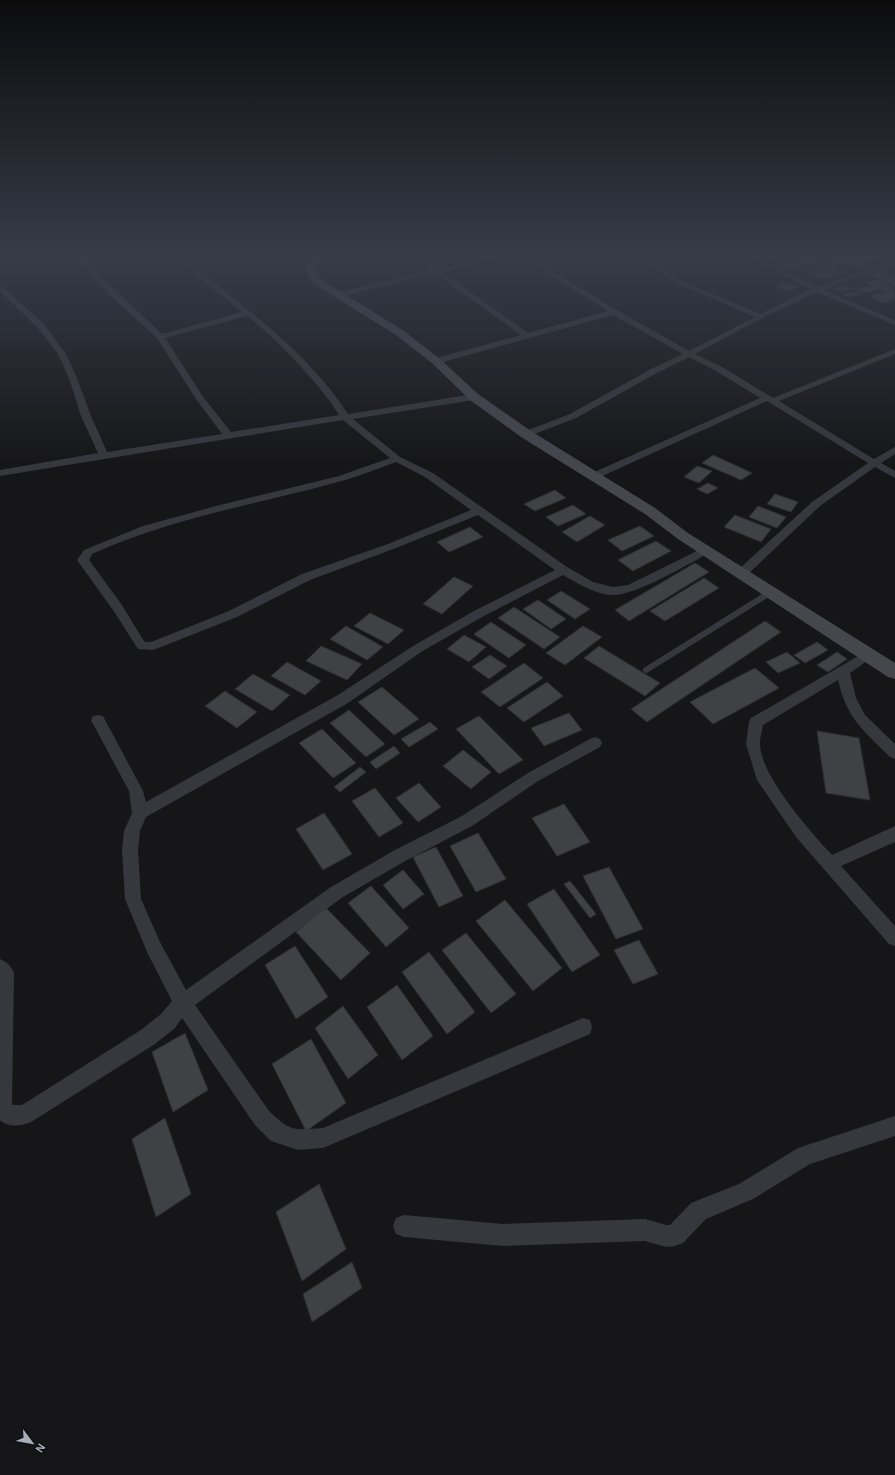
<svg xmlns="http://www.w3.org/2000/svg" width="895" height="1475" viewBox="0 0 895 1475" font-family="Arial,sans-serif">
  <rect width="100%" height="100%" fill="#161618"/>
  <!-- building -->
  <path fill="#404145" stroke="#303034" d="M764 258H785L787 259 772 262Z
    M802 258H817L818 259H816L819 261 809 265 797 259Z
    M859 258 864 262 874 265 858 269 835 259Z
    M861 258H876L880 260 869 262Z
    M833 260 845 265 837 267 824 262Z
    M790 261 802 267 788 270 777 265Z
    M831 266 846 273 823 279 807 273Z
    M878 271 884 272 893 276 878 279 868 275 876 273 874 272Z
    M895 277V285L892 286 879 280Z
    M877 280 893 289 883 291 879 289 863 293 853 289 866 286 870 288 873 287 865 283Z
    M785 283 798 287 788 291 776 287Z
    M845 286 852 289 841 292 833 288Z
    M894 290 895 299 883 303 870 296Z
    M857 292 861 295 847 297 843 294Z
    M713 455 752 473 741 480 702 463Z
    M697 466 712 471 699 483 684 477Z
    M708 483 718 488 707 494 697 489Z
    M555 490 566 498 535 511 524 504Z
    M775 494 798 502 791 512 767 504Z
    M573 505 586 514 558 526 546 517Z
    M758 506 786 517 777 528 749 517Z
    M735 515 771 529 761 542 724 527Z
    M590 516 605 525 577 542 562 532Z
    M640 526 654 536 622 551 608 540Z
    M470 527 483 537 449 552 437 542Z
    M656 541 671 551 633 571 618 560Z
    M695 563 709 572 629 621 615 610Z
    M454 577 473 586 442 614 423 604Z
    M704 578 719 588 665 621 650 611Z
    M561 591 590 609 575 619 547 600Z
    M538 600 566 619 551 629 523 609Z
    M514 607 560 637 544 649 498 618Z
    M370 613 404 630 388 644 354 626Z
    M765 621 781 632 647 722 631 709Z
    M491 622 526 645 509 658 474 634Z
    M346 626 383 647 367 660 330 639Z
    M583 626 602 637 565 665 546 653Z
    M464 635 486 647 469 662 447 649Z
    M817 642 828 650 805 663 794 655Z
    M321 646 362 664 347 680 306 661Z
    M599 646 660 683 645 696 584 658Z
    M787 652 800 663 778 673 766 662Z
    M837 652 847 659 828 672 817 665Z
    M490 655 507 666 489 679 472 667Z
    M287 662 321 681 305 695 271 676Z
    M524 663 543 678 500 707 481 692Z
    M755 668 779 688 713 724 690 702Z
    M253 674 290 695 272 711 235 689Z
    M547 682 563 696 524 722 507 708Z
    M382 687 419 719 394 735 358 702Z
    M225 691 257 712 237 728 205 706Z
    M349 710 385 744 366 757 330 723Z
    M569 713 582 730 544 746 531 728Z
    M479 716 523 760 499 774 456 729Z
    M430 722 438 729 409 747 401 739Z
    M322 729 356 763 333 778 299 743Z
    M817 731 859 738 870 800 826 793Z
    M394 746 400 753 376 769 370 762Z
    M463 750 491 772 471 789 443 766Z
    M360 767 366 772 340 792 334 787Z
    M419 783 441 807 418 822 396 798Z
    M375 788 403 823 379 837 352 801Z
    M564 804 590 842 557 856 532 818Z
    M324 813 352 854 323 870 296 829Z
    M478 833 506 879 476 892 450 846Z
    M436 847 463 896 439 907 413 857Z
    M609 867 643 929 616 939 583 876Z
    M403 870 424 894 403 909 383 885Z
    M570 881 596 914 590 918 564 884Z
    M371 886 409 928 386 947 348 903Z
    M554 889 600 955 572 972 527 904Z
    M505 900 562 968 533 991 476 921Z
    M325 907 370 953 341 980 296 932Z
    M466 933 516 994 491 1013 442 950Z
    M639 940 658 974 633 984 614 950Z
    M295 946 328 997 296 1019 265 965Z
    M429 952 475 1012 447 1034 402 972Z
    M397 985 433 1036 402 1060 367 1007Z
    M343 1006 378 1055 348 1079 315 1028Z
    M185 1033 208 1090 173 1112 152 1052Z
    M311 1039 346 1103 306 1131 272 1064Z
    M165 1118 191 1194 156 1217 132 1139Z
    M319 1184 346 1249 302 1281 276 1212Z
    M352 1262 362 1288 312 1322 303 1294Z"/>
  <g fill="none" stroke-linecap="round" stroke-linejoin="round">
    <!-- lane -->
    <path stroke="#37383d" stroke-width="6" d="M646 670 771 592"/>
    <!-- street -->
    <path fill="#37383d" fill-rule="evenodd" d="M77 258H84L114 289 162 334 242 312 175 258H182C241 304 307 351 348 414L474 394 477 395 478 397 477 399 474 400 353 419 400 457 433 473 567 567 593 582 613 587 628 585 703 548H711L713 550 711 552C688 564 637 595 613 595 596 595 577 583 563 575L482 617 421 652 348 703 146 817 140 831 138 850 141 899 160 942 186 990 331 887 395 850 462 816 528 773 590 739 595 737 600 739 602 743 600 747 538 781 472 826 407 860 343 897 195 1005 269 1111C291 1132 293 1130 323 1128L583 1018 590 1020 592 1027 590 1034 323 1148 298 1150 271 1141 255 1125 182 1018 175 1028 155 1044 31 1122C22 1126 8 1128 0 1120V959C7 962 11 966 14 973L12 1103 13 1105H22L141 1030 161 1014 172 1001 148 954 125 899 122 850 124 831 132 813 129 791 91 720 93 716 98 715 103 716 143 791 146 802 338 695 413 646 474 611 555 570 478 515 396 548 310 580 237 617 156 649 152 650 138 649 113 610 77 560 84 550 143 526 220 505 339 476 390 458 343 420 0 476V470L98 453 81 416 69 378 58 354 37 327 0 291V285L2 286 43 323 66 354 77 378 91 416 107 452 222 434 196 399 157 338 108 293ZM247 316C278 340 318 382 339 415L231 432 204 398 165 338ZM396 462 425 477 471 510 388 544 302 574 229 611 151 642H145L142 638 122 605 89 560 92 554C173 517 260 504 345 480 362 475 379 468 396 462Z
      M418 258H425L437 269 488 258H501L442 272 528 333 608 311 523 258H531L617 310 689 351 755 317 675 282 639 258H647L679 280 761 314 811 289 750 258H758L817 287 865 270 895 262V266L870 273 823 290 895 320V325L817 292 766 316 695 354 724 368 773 398 895 349V354L779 401 874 459 895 447V454L881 463 895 471V478L875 467 820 506 746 576H738L736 573 738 570 812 502 868 463 767 401 598 478H590L589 476 590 474 760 398 718 372 689 357 657 373 576 418 529 436H523L521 434 523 432 570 414 651 369 683 354 613 315 439 363H433V359L521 335 435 273 339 297 335 295 336 293 431 270Z
      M867 651 871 652 873 655 871 658 850 673 856 698 865 715 895 744V759L890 757C863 730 847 719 838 680L763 725C762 731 760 737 760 743 760 776 810 831 832 855L895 826V842L841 866 895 926V946L889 944 796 837 757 780 746 744 749 722 751 718Z
      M895 1116V1136L810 1164 753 1199 706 1219 683 1243 675 1246 666 1247 645 1241 503 1246 404 1237 396 1234 393 1226 396 1218 404 1215 503 1224 645 1219 666 1225H670L691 1203 739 1184 798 1148Z"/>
    <!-- secondary -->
    <path fill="#45474d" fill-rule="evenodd" d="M309 258H319L315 270 322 280 404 331 440 359 478 394 531 431 655 508 688 533 895 663V679L888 677 678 539 645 514 521 437 470 400 432 363 396 335 314 284 308 277 305 270Z"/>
  </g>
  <!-- sky -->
  <linearGradient id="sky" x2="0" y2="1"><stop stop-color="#0c0c0d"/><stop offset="0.55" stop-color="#363c48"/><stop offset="1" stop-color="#363c48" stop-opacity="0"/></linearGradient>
  <rect width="895" height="465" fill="url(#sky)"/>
  <!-- north arrow -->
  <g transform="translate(32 1443) rotate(122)" stroke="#111113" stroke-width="3" paint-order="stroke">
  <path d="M0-3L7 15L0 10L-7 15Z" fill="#a8adb8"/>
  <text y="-6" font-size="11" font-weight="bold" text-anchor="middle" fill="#a8adb8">N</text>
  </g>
</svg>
